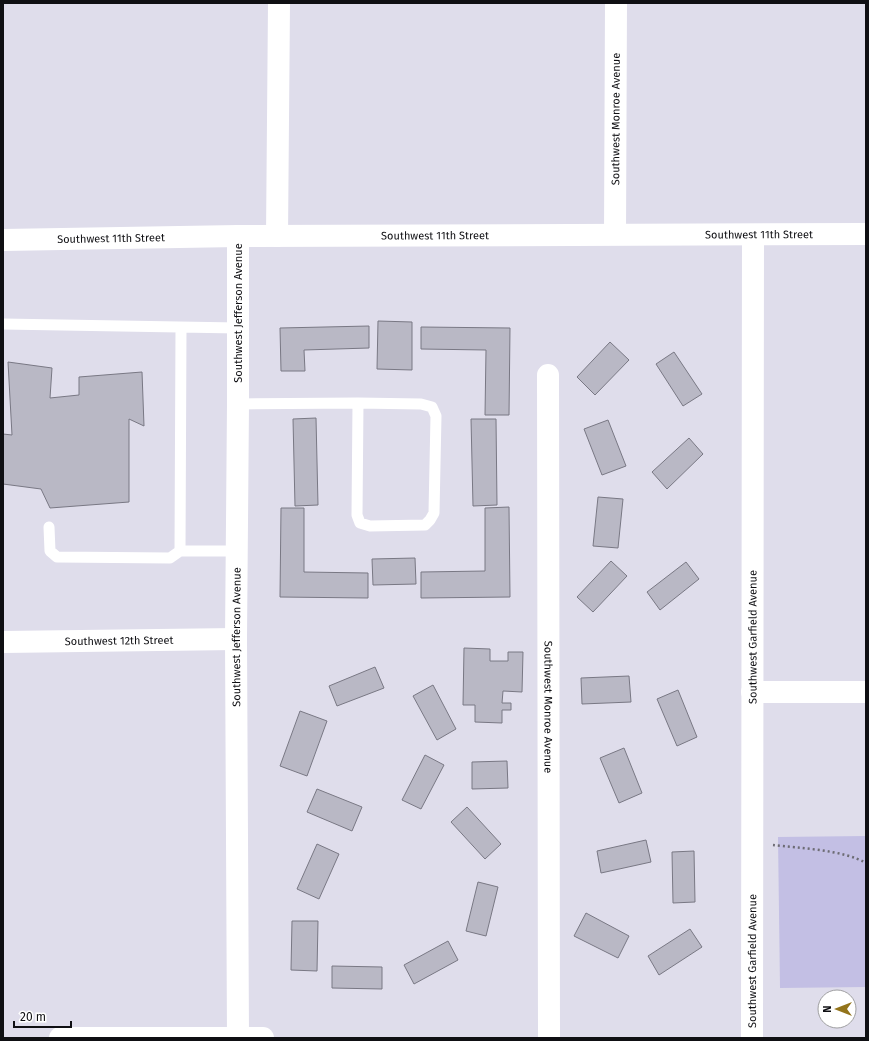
<svg xmlns="http://www.w3.org/2000/svg" width="869" height="1041" viewBox="0 0 869 1041" font-family="'Fira Sans',sans-serif">
  <rect width="100%" height="100%" fill="#dfddeb"/>
  <!-- green -->
  <path fill="#c3bfe4" d="M866 836V987L780 988 778 837Z"/>
  <!-- building -->
  <path fill="#b9b8c5" stroke="#797884" d="M378 321 412 322V370L377 369Z
    M369 326V348L304 350 305 371H281L280 328Z
    M421 327 510 328 509 415H485L486 350 421 349Z
    M610 342 629 360 595 395 577 377Z
    M674 352 702 394 683 406 656 364Z
    M8 362 52 368 50 398 79 395V377L142 372 144 426 129 419V502L50 508 41 489 3 484V434L12 435Z
    M316 418 318 505 295 506 293 419Z
    M471 419H496L497 505 473 506Z
    M608 420 626 466 602 475 584 429Z
    M689 438 703 454 667 489 652 472Z
    M598 497 623 499 618 548 593 546Z
    M509 507 510 597 421 598V572L485 571V508Z
    M281 508H304V572L368 573V598L280 597Z
    M415 558 416 584 373 585 372 559Z
    M611 561 627 576 593 612 577 597Z
    M686 562 699 579 660 610 647 592Z
    M464 648 490 649V661H508V652H523L522 692 503 691 502 703H511V710H502V723L475 722V705H463Z
    M375 667 384 688 337 706 329 686Z
    M629 676 631 702 582 704 581 678Z
    M433 685 456 729 437 740 413 696Z
    M678 690 697 737 677 746 657 699Z
    M300 711 327 721 307 776 280 766Z
    M624 748 642 793 619 803 600 758Z
    M425 755 444 765 421 809 402 800Z
    M507 761 508 788 472 789V762Z
    M317 789 362 807 352 831 307 812Z
    M467 807 501 844 485 859 451 822Z
    M646 840 651 862 601 873 597 851Z
    M317 844 339 854 319 899 297 889Z
    M694 851 695 902 673 903 672 852Z
    M478 882 498 887 486 936 466 931Z
    M586 913 629 936 618 958 574 936Z
    M292 921H318L317 971 291 970Z
    M690 929 702 947 659 975 648 956Z
    M448 941 458 960 414 984 404 965Z
    M332 966 382 967V989L332 988Z"/>
  <g fill="none" stroke-linecap="round" stroke-linejoin="round">
    <!-- path -->
    <path stroke="#6d6c74" stroke-width="2.5" stroke-dasharray="2 3" stroke-linecap="butt" d="M773 845C799 848 844 850 866 863"/>
    <!-- lane -->
    <path stroke="#fff" stroke-width="11" d="M3 324 238 328
      M181 328 180 551H236
      M358 403 421 404 432 407 436 416 434 513 430 520 425 525 370 526 360 523 357 515Z
      M238 404 358 403
      M49 527 50 551 57 557 170 558 180 551"/>
    <!-- street -->
    <g stroke="#fff" stroke-width="22">
      <path id="s1" d="M615 234 616 3"/>
      <path d="M277 236 279 3"/>
      <path id="s2" d="M548 375 549 1038"/>
      <path id="s3" d="M3 642 236 639"/>
      <path d="M752 692H866"/>
      <path d="M60 1038H263"/>
      <path id="s4" d="M238 1038 236 639 238 404V236"/>
      <path id="s5" d="M752 1038 753 235"/>
    </g>
    <!-- primary -->
    <path stroke="#fff" stroke-width="22" id="s6" d="M3 240 238 236 866 234"/>
  </g>
  <g text-anchor="middle" stroke-width="4" stroke-linejoin="round" paint-order="stroke">
    <!-- street labels -->
    <g font-size="11" fill="#0f0f13" stroke="#fff">
      <text dy="4" stroke="none"><textPath href="#s1" startOffset="115">Southwest Monroe Avenue</textPath></text>
      <text dy="4" stroke="none"><textPath href="#s6" startOffset="432">Southwest 11th Street</textPath></text>
      <text dy="4" stroke="none"><textPath href="#s6" startOffset="756">Southwest 11th Street</textPath></text>
      <text dy="4" stroke="none"><textPath href="#s6" startOffset="108">Southwest 11th Street</textPath></text>
      <text transform="translate(238 313) rotate(-90)" y="4">Southwest Jefferson Avenue</text>
      <text dy="4" stroke="none"><textPath href="#s4" startOffset="401">Southwest Jefferson Avenue</textPath></text>
      <text dy="4" stroke="none"><textPath href="#s5" startOffset="401">Southwest Garfield Avenue</textPath></text>
      <text dy="4" stroke="none"><textPath href="#s3" startOffset="116">Southwest 12th Street</textPath></text>
      <text dy="4" stroke="none"><textPath href="#s2" startOffset="332">Southwest Monroe Avenue</textPath></text>
      <text dy="4" stroke="none"><textPath href="#s5" startOffset="77">Southwest Garfield Avenue</textPath></text>
    </g>
  </g>
  <!-- border -->
  <rect width="869" height="1041" fill="none" stroke="#0f0f13" stroke-width="8"/>
  <!-- north arrow -->
  <g transform="translate(837 1009) rotate(270)"><circle r="19" fill="#ffffff" stroke="#9f9fa1"/>
  <path d="M0-3L7 15L0 10L-7 15Z" fill="#93741b"/>
  <text y="-6" font-size="11" font-weight="bold" text-anchor="middle" fill="#0f0f13">N</text>
  </g>
  <!-- scale -->
  <path d="M14 1021v6h57v-6" fill="none" stroke="#0f0f13" stroke-width="2"/>
  <text x="20" y="1021" font-size="12" fill="#0f0f13" stroke="#ffffff" stroke-width="3" paint-order="stroke">20 m</text>
</svg>
